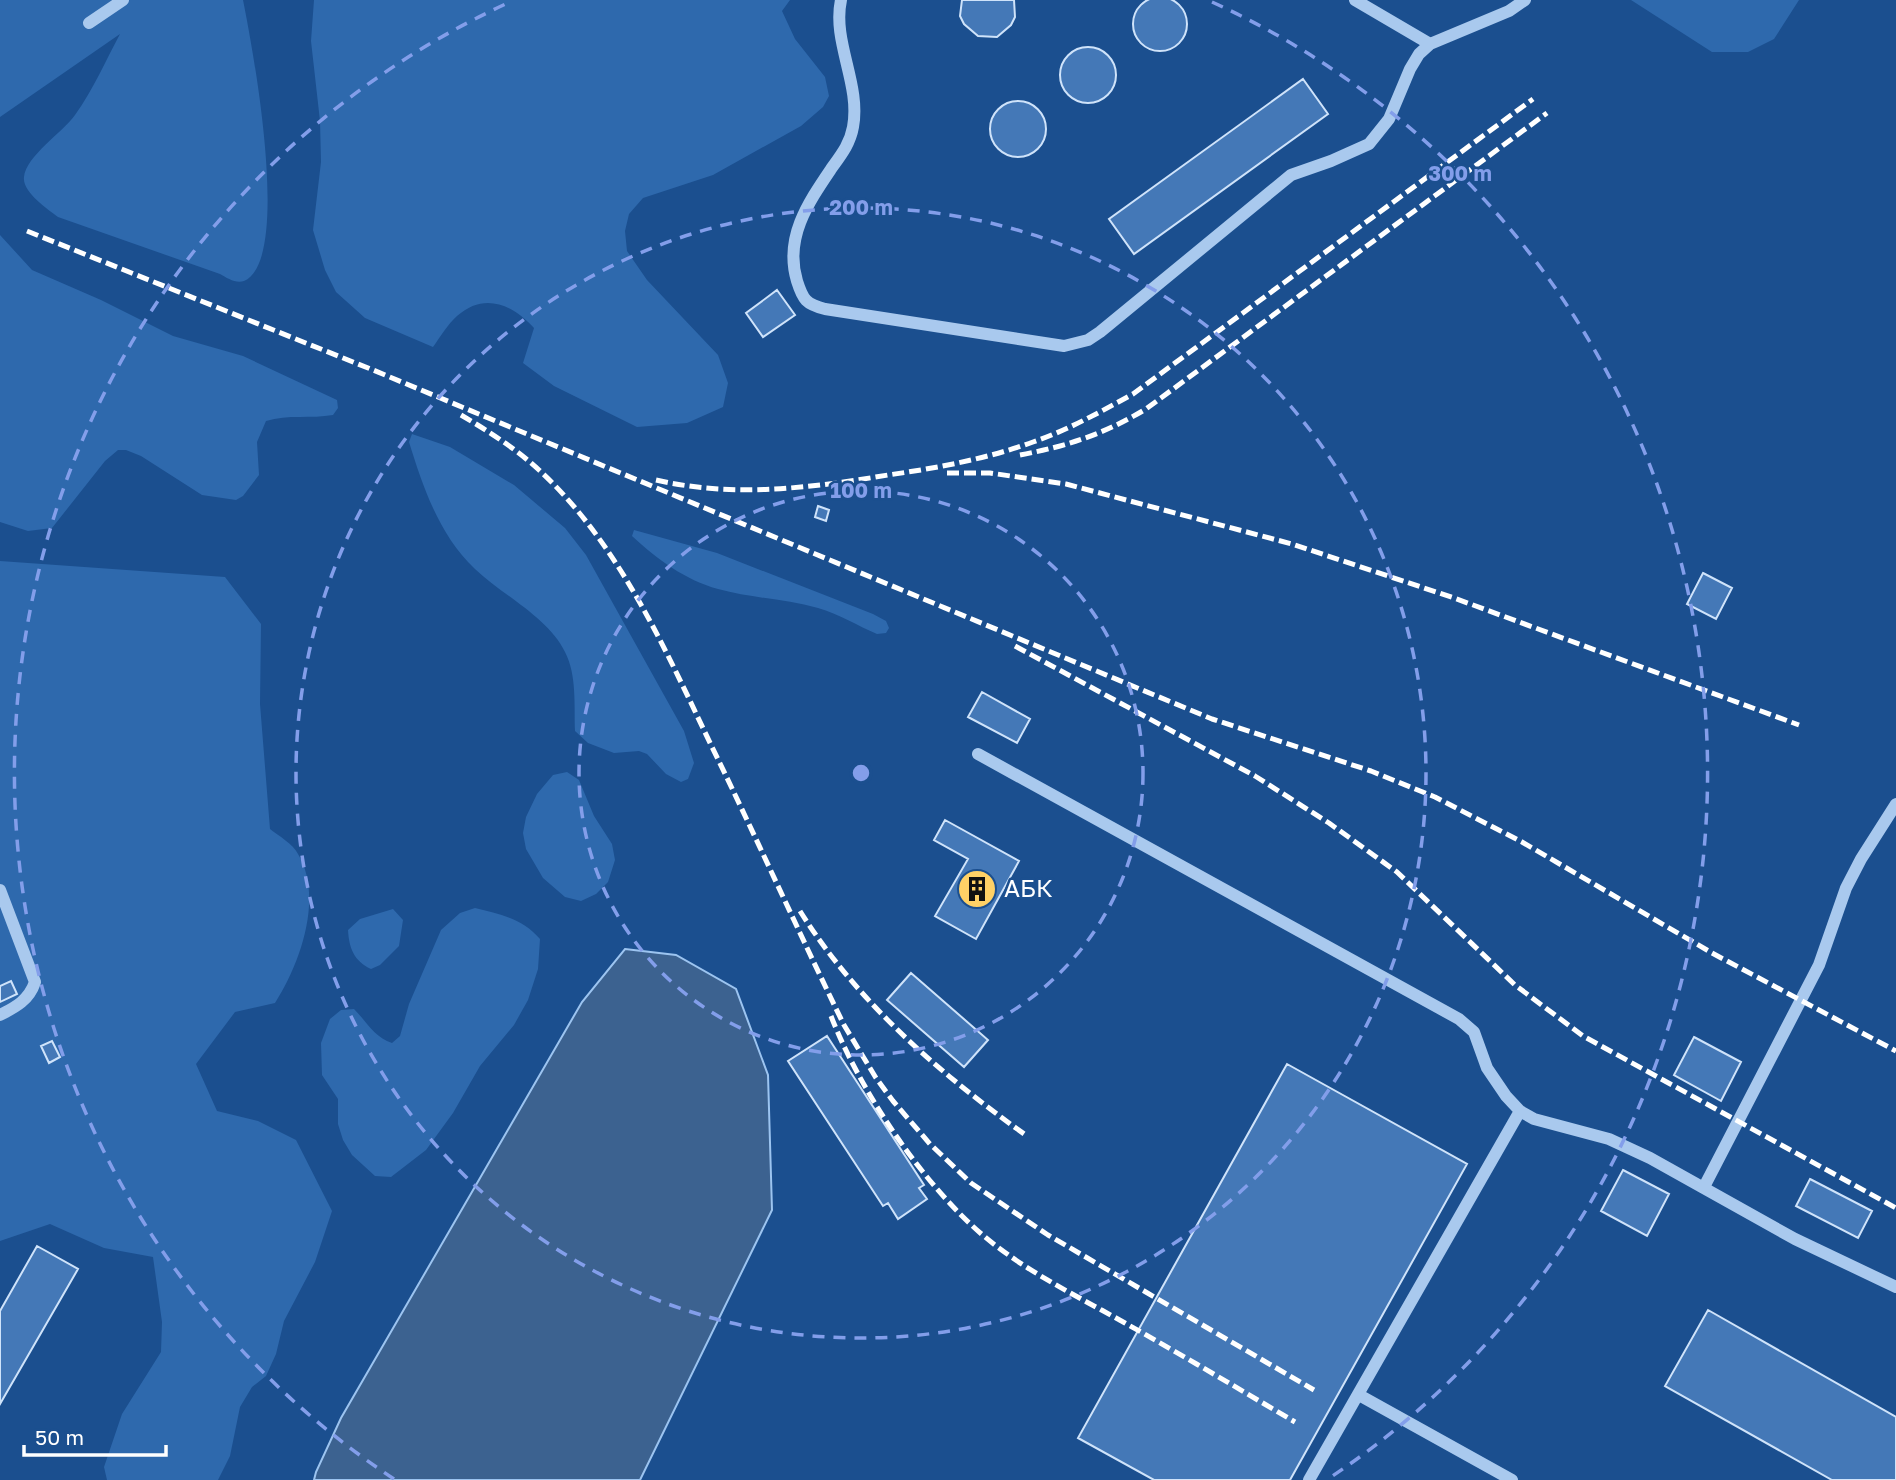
<svg xmlns="http://www.w3.org/2000/svg" width="1896" height="1480" viewBox="0 0 1896 1480" font-family="'Golos Text',sans-serif">
  <rect width="100%" height="100%" fill="#1b4f8f"/>
  <!-- green -->
  <path fill="#2e69ad" d="M0 0H243C252 44 293 260 244 281 236 284 227 278 220 274L58 217C48 209 22 192 24 177 26 156 63 132 75 115 93 90 106 60 120 34L0 117Z
    M314 0H790L782 11 795 39 825 77 829 96 823 107 801 126 713 175 643 198 629 214 625 231 627 251 647 280 718 355 728 383 723 407 687 423 637 427 554 386 523 363 534 328C512 304 484 292 457 316 448 324 440 337 433 347L365 318 336 292 325 270 313 230 321 162 320 121 311 41Z
    M1631 0H1799L1774 39 1748 52H1712Z
    M0 235 32 270 101 300 173 336 243 356 337 400 338 408 333 415C311 419 288 414 266 421L257 442 259 475 243 496 236 500 202 495 141 456 126 450H118L105 461 52 528 28 531 0 522Z
    M412 434 450 447 514 485 565 528 586 555 684 731 694 763 688 779 681 782 666 774 647 754 639 751 614 753 588 743 575 731C574 706 577 675 565 652 548 617 502 595 475 569 439 535 423 487 409 442Z
    M634 530 717 553 873 614 886 621 889 628 886 633 877 634C858 626 839 614 818 608 785 599 751 598 718 589 685 580 657 559 632 536Z
    M0 561 225 577 261 624 260 704 270 829C279 836 293 844 298 854 324 897 300 964 275 1003L235 1012 196 1064 217 1111 258 1121 296 1140 332 1211 315 1262 284 1321 276 1354 266 1376 252 1387 240 1407 230 1456 218 1480H107L104 1467 122 1414 161 1352 162 1322 153 1257 104 1248 50 1224 0 1241Z
    M567 772 579 780 594 816 612 844 615 860 608 882 596 894 581 901 565 897 543 878 526 849 523 833 526 817 537 794 553 775Z
    M475 908C500 914 523 919 540 939L538 969 528 1000 514 1025 480 1066 453 1113 426 1150 391 1177 375 1176 352 1155 343 1140 338 1124V1099L322 1075 321 1043 330 1019 341 1010 354 1009C367 1022 375 1038 392 1043L400 1036 409 1004 441 930 460 913Z
    M393 909 403 920 399 946 380 965 371 969C354 961 349 948 348 930L360 919Z"/>
  <!-- water -->
  <path fill="#3c6290" stroke="#9cc4f0" stroke-width="2" d="M625 949 676 955 736 989 768 1075 772 1210 640 1480H314L316 1472 341 1418 582 1002Z"/>
  <!-- building -->
  <path fill="#4478b7" stroke="#cfe3fa" stroke-width="2" d="M1133 24a27 27 0 1 1 54 0a27 27 0 1 1-54 0Z
    M1133 24a27 27 0 1 1 54 0a27 27 0 1 1-54 0Z
    M962 0H1014L1015 17 1011 25 997 37 978 36 964 24 960 16Z
    M962 0H1014L1015 17 1011 25 997 37 978 36 964 24 960 16Z
    M1060 75a28 28 0 1 1 56 0a28 28 0 1 1-56 0Z
    M1303 79 1328 114 1134 254 1109 219Z
    M990 129a28 28 0 1 1 56 0a28 28 0 1 1-56 0Z
    M777 290 795 315 763 337 746 313Z
    M818 506 829 510 826 521 815 517Z
    M1703 573 1732 588 1716 619 1687 604Z
    M982 692 1030 719 1017 743 968 717Z
    M945 820 1019 861 976 939 935 916 968 859 934 840Z
    M911 973 988 1040 964 1067 887 1000Z
    M11 981 17 994 0 1002V986Z
    M827 1036 924 1185 919 1188 927 1199 898 1219 888 1203 883 1206 788 1061Z
    M1694 1037 1741 1062 1721 1101 1674 1075Z
    M52 1041 60 1057 49 1063 41 1046Z
    M1287 1064 1467 1164 1290 1480H1154L1078 1438Z
    M1623 1170 1669 1194 1647 1236 1601 1211Z
    M1810 1179 1872 1211 1858 1238 1796 1206Z
    M37 1246 78 1269 0 1404V1311Z
    M1708 1310 1896 1417V1480H1832L1665 1386Z"/>
  <g fill="none" stroke-linecap="round" stroke-linejoin="round">
    <!-- minor -->
    <path stroke="#a9c9ee" stroke-width="12" d="M841 0C832 42 861 84 853 127 850 144 841 155 831 169 808 203 784 238 797 281 803 300 806 304 825 309L1064 346 1088 340 1100 332 1291 175 1331 161 1369 144 1389 119 1410 69 1419 54 1430 44 1509 11 1525 0
      M1355 0 1430 44
      M89 23 123 0
      M978 754 1459 1019 1474 1032 1487 1068 1506 1096 1520 1111 1534 1119 1609 1139 1650 1158 1795 1239 1896 1287
      M0 890 35 982C29 1000 16 1007 0 1015
      M1704 1187 1819 965 1846 888 1861 859 1896 804
      M1359 1395 1512 1480
      M1309 1480 1520 1111"/>
    <!-- rail -->
    <path stroke="#fff" stroke-width="5" stroke-dasharray="12 5" stroke-linecap="butt" d="M27 231 373 370 1212 719 1371 771 1435 797 1522 842 1712 953 1896 1051
      M461 415C488 431 515 448 539 470 620 545 665 649 712 747 757 839 799 933 844 1025L876 1078 893 1101 930 1144 971 1183 1048 1235 1314 1390
      M1020 455C1068 446 1104 434 1146 409L1547 113
      M947 473H990L1066 484 1292 544 1454 598 1799 725
      M656 480C734 498 810 488 888 475 937 468 986 459 1033 442 1068 430 1100 412 1133 394L1533 99
      M1015 646 1255 776 1329 823 1397 872 1515 985 1583 1036 1896 1208
      M800 911C857 1002 940 1074 1027 1136
      M831 1016C860 1091 923 1185 985 1237 1027 1272 1077 1296 1125 1323 1182 1355 1239 1389 1295 1422"/>
  </g>
  <!-- distance rings -->
  <g fill="none" stroke="#839eea" stroke-width="3.5" stroke-dasharray="12 9">
    <circle cx="861" cy="773" r="282"/>
    <circle cx="861" cy="773" r="565"/>
    <path d="M394 1479A847 847 0 0 1 510 2M1212 2A847 847 0 0 1 1328 1479"/>
  </g>
  <!-- icons -->
  <defs>
    <symbol id="building-disc" viewBox="-11 -11 22 22"><circle r="9.5" fill="#ffd166" stroke="#1b4f8f"/><path d="M-4-6H4V6H1V3H-1V6H-4ZM-2.5-4.3h1.7v1.8h-1.7ZM.8-4.3h1.7v1.8H.8ZM-2.5-1h1.7V.8h-1.7ZM.8-1h1.7V.8H.8Z" fill="#111"/></symbol>
  </defs>
  <g fill-rule="evenodd">
    <use href="#building-disc" x="955" y="867" width="44" height="44"/>
  </g>
  <g text-anchor="middle" stroke-width="5" stroke-linejoin="round" paint-order="stroke">
    <!-- poi labels -->
    <g font-size="24" fill="#fff" stroke="#1b4f8f" text-anchor="start">
      <text x="1004" y="897">АБК</text>
    </g>
  </g>
  <circle cx="861" cy="773" r="10" fill="#839eea" stroke="#1b4f8f" stroke-width="3.5"/>
  <g font-size="21" text-anchor="middle" font-weight="bold" fill="#839eea" stroke="#1b4f8f" stroke-width="5" stroke-linejoin="round" paint-order="stroke">
    <text x="1460" y="181">300 m</text>
    <text x="861" y="215">200 m</text>
    <text x="861" y="498">100 m</text>
  </g>
  <!-- scale -->
  <path d="M24 1445v10h142v-10" fill="none" stroke="#ffffff" stroke-width="3.5"/>
  <text x="35" y="1445" font-size="21" fill="#ffffff" stroke="#1b4f8f" stroke-width="5" paint-order="stroke">50 m</text>
</svg>
